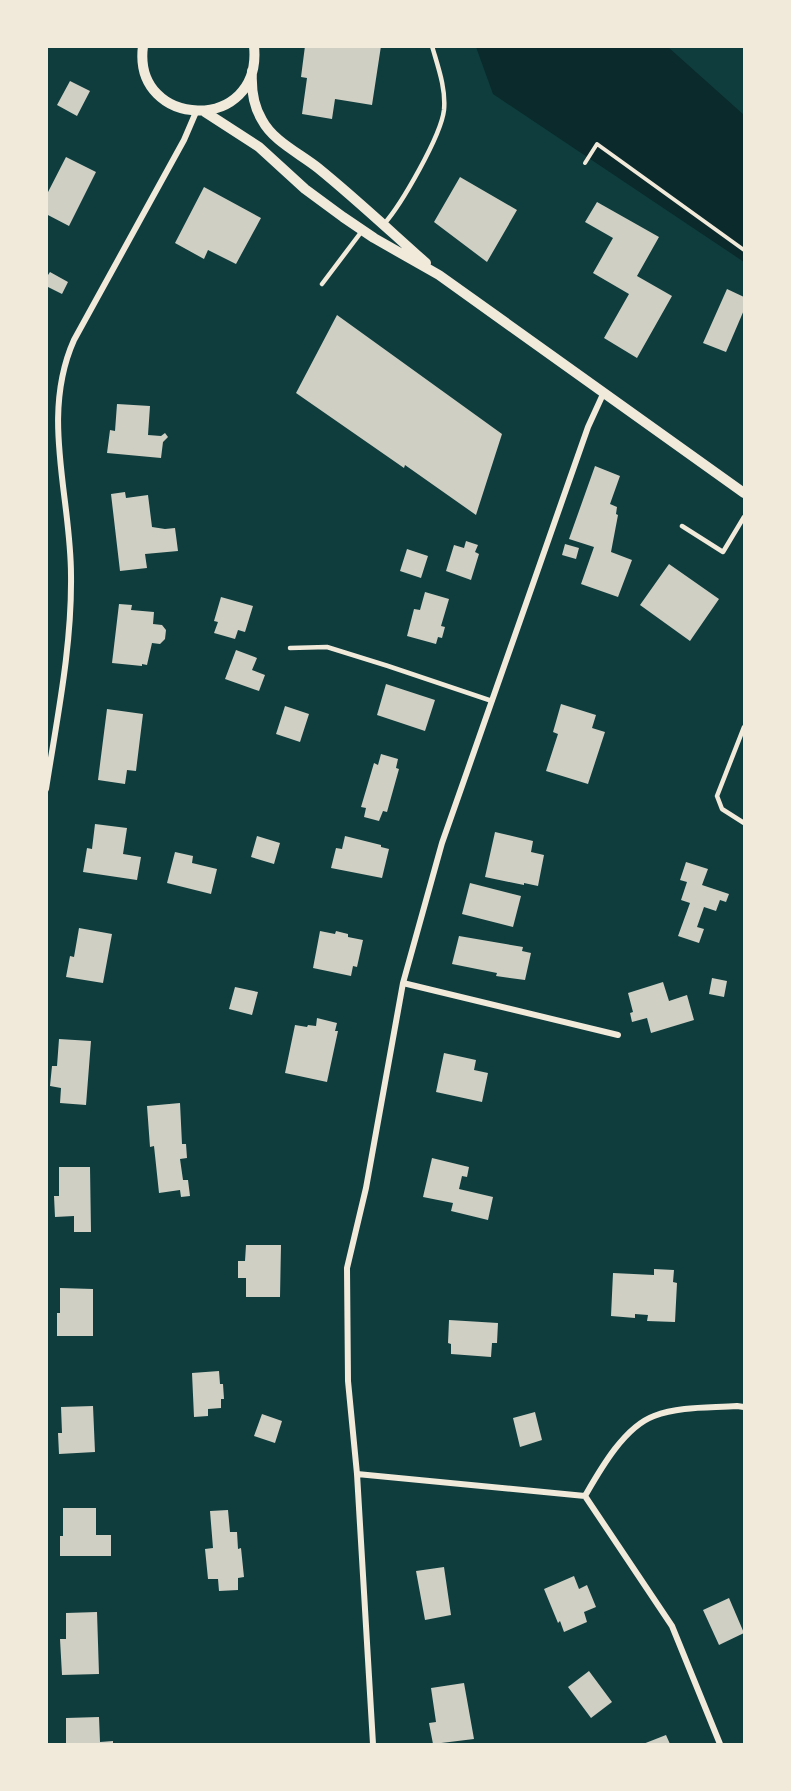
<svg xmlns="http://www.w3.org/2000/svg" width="791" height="1791" viewBox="0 0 791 1791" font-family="'PT Sans',sans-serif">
  <rect width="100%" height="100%" fill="#0f3d3e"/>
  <!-- water -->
  <path fill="#0a2a2b" d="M476 47H668L744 115V262L493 94Z"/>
  <!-- building -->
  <path fill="#cfcfc3" d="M305 46H381L372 105 335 99 332 119 302 114 307 78 301 77Z
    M70 81 90 91 77 116 57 105Z
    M66 157 96 172 69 226 46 214V196Z
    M460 177 517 210 487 262 434 222Z
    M204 187 261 218 236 264 208 250 204 259 175 243Z
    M597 202 659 237 637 276 672 296 637 358 604 338 629 294 593 273 613 238 585 222Z
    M50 272 68 282 62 294 46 286V278Z
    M727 289 744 297V310L726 352 703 343Z
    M337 315 502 434 476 515 405 465 404 468 296 393Z
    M117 404 150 406 148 435 161 436 165 433 168 437 163 442 161 458 107 453 110 430 115 431Z
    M595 466 620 476 610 504 617 507 616 514 618 515 611 552 632 560 618 597 581 584 594 547 569 539Z
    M125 492 126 498 148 495 152 527 165 529 175 528 178 551 145 554 147 568 120 571 111 494Z
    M466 541 478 545 475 552 479 554 471 580 446 571 454 545 464 548Z
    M565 544 579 548 576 559 562 555Z
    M407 549 428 556 421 578 400 571Z
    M669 564 719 599 690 641 640 605Z
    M425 592 449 599 441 626 445 627 442 638 438 637 436 644 407 636 414 609 420 610Z
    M221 597 253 606 245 632 238 630 235 639 214 633 218 622 214 621Z
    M119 604 132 605 131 610 154 612 153 624 162 625 166 630 165 639 160 644 152 643 147 665 142 664V666L112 663Z
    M236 650 257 658 252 670 265 675 259 691 225 679Z
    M386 684 435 700 425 731 377 715Z
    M561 704 596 715 592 728 605 732 588 784 546 771 558 734 553 732Z
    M285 706 309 714 300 742 276 734Z
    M107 709 143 714 136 771 127 770 125 784 98 780Z
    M381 754 398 759 396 768 399 769 387 812 383 811 379 821 364 817 366 808 361 807 374 763 378 765Z
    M95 824 127 828 123 854 141 857 137 880 83 872 87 848 92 849Z
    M495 832 533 841 531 852 544 855 538 886 524 883V885L485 877Z
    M257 836 280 843 274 864 251 857Z
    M345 836 381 845V847L389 849 382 878 331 868 336 848 342 849Z
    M175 852 193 856 192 863 217 869 211 894 167 883Z
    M686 862 708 869 702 885 729 894 726 902 720 900 716 911 704 907 697 927 704 929 699 943 678 936 690 903 681 900 687 882 680 880Z
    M470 883 521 896 513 927 462 914Z
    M79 928 112 934 103 983 66 977 70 956 74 957Z
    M320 931 335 934 336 931 348 934V937L363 940 357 967 353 966 351 976 313 968Z
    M459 936 523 947 522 951 531 953 525 980 496 976 497 973 452 964Z
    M712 978 727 981 724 997 709 994Z
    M663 982 669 1001 687 995 694 1020 651 1033 647 1018 632 1022 630 1013 633 1012 628 993Z
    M235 987 258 992 252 1015 229 1009Z
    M317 1018 337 1023 335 1031H338L327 1082 285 1073 295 1025 307 1027 308 1025 316 1026Z
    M59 1039 91 1041 86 1105 60 1103 61 1088 50 1086 52 1066H57Z
    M444 1053 476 1060 474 1070 488 1073 482 1102 436 1092Z
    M180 1103 182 1144H186L187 1158 180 1159 183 1180H188L190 1196 181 1197 180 1190 159 1193 154 1146 150 1147 147 1106Z
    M432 1158 469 1167 467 1177 462 1176 459 1189 493 1197 488 1220 451 1211 453 1203 423 1197Z
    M59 1167H90L91 1232H74V1216L55 1217 54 1196H59Z
    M246 1245H281L280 1297H246V1278H238V1261H245Z
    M654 1269 674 1270 673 1282 677 1283 675 1322 647 1321 648 1315 635 1314V1318L611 1316 613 1273 654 1275Z
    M60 1288 93 1289V1336H57V1313H60Z
    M449 1320 498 1323 497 1343H492L491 1357 451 1354V1344L448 1343Z
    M219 1371 220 1384H223L224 1399H221V1408L208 1409V1416L194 1417 192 1373Z
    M93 1406 95 1452 59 1454 58 1433H62L61 1407Z
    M535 1412 542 1440 520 1447 513 1418Z
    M262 1414 282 1421 275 1443 254 1436Z
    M63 1508H96V1535H111V1556H60V1536H63Z
    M228 1510 230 1532H237L238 1549 241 1548 244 1577 238 1578V1590L219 1591 218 1579H208L205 1549 213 1548 210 1511Z
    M444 1567 451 1615 425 1620 416 1571Z
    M574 1576 579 1589 587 1585 596 1607 584 1612 587 1622 564 1632 560 1621 558 1623 544 1589Z
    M729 1598 744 1633 719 1645 703 1610Z
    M97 1612 99 1674 62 1675 60 1639H66V1613Z
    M589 1671 612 1702 591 1718 568 1687Z
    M464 1683 474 1739 433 1744 429 1723 436 1722 431 1688Z
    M99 1717 100 1742 113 1741V1744H66V1718Z
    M666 1735 670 1744H643Z"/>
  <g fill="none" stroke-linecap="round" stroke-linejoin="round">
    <!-- path -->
    <path stroke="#f1e9da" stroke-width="4" d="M585 163 597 144 744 250"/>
    <!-- service -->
    <path stroke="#f1e9da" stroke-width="4.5" d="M384 224C401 205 441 136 444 110 446 88 438 67 432 46
      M322 284 362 231
      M682 526 723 552 744 517
      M290 648 327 647 388 666 492 701
      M744 727 717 796 722 809 744 823"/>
    <!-- minor -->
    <path stroke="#f1e9da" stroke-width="6" d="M46 789C57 718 72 647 71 575 71 496 40 416 74 340L184 140 196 112
      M403 983 618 1035
      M357 1474 585 1496 672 1626 720 1744
      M585 1496C600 1470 624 1427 654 1416 680 1406 710 1408 737 1406L744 1407
      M373 1744 357 1474 348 1381 347 1268 366 1188 403 983 442 843 588 427 604 392"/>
    <!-- tertiary -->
    <path stroke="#f1e9da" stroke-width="10" d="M143 46C132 130 263 134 254 46
      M252 71C251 88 253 105 262 120 273 141 299 153 318 168 355 198 390 231 426 263
      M205 112 259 147 305 189 343 217 374 238 439 275 744 493"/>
  </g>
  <!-- border -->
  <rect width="791" height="1791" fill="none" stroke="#f1e9da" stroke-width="96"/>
</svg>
